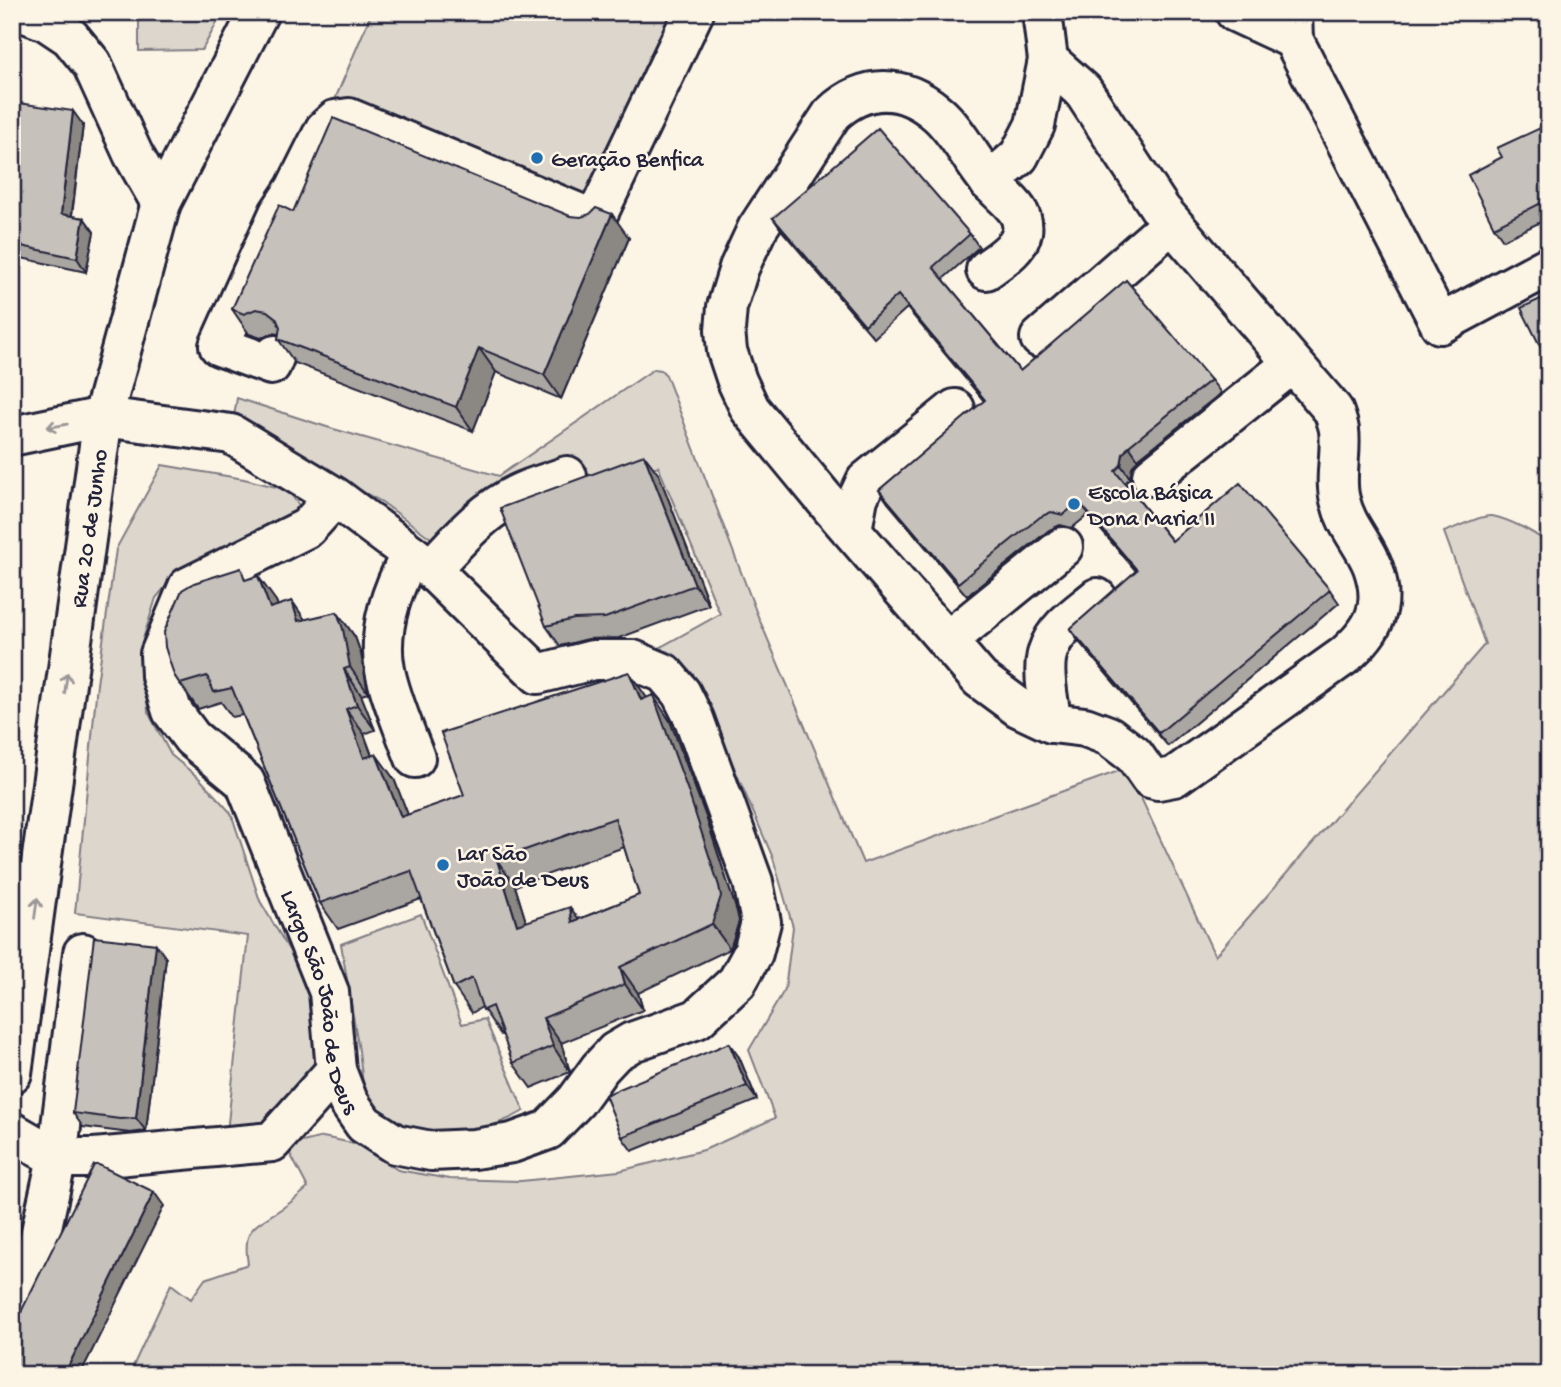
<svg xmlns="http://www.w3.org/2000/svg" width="1561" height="1387" viewBox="0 0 1561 1387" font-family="'Gochi Hand',sans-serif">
  <rect width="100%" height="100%" fill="#fcf5e5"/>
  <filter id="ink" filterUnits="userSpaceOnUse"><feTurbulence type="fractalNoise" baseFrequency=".0143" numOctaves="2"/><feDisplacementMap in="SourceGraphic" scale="14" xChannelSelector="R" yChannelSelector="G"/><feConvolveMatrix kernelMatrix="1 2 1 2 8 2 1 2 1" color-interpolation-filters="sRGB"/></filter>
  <g filter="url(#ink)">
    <!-- green -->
    <path fill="#dcd6cc" stroke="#7f7c84" stroke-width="2" d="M139 12H223L202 50 139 51Z
      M372 12H676L590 213 333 104Z
      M654 369 661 370 666 375 757 614 863 863 1127 768 1215 956 1485 644 1444 532C1455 528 1481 515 1491 516 1506 518 1543 535 1549 547V1375H129L171 1284 191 1299 205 1279 248 1264C242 1227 254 1227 281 1209 291 1203 299 1195 308 1188L286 1146 323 1137 357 1144 398 1170 450 1179 521 1181 619 1171 704 1150 775 1118 749 1050 785 989 793 927 773 858 701 691 659 648 720 614 658 466 588 492 436 542 382 502 233 422 237 398 330 428 499 476Z
      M162 465 244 479 288 490 302 510 171 580 156 598 143 639 148 712 171 755 200 779 231 813 260 901 301 970 321 1033 308 1089 280 1121 226 1142 248 936 75 913 97 684 116 549Z
      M421 914 462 1024 485 1019 524 1111C490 1131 452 1135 414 1141L365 1101 359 1051 341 944Z"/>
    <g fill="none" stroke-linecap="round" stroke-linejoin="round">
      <defs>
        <g id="minor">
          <path d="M23 12 46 21 70 37 92 64 133 154 161 203"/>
          <path d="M1235 12 1293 39"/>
          <path d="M1292 12 1293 39 1440 324 1549 266"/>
          <path d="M989 182 1019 156 1035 125 1048 60 1042 12"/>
          <path d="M986 270C999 260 1019 249 1022 232 1026 209 1002 197 989 181 972 161 957 130 937 113 903 84 865 83 832 114L757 229 739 268 727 307 725 330 727 351 737 381 750 409 831 507 980 679 1018 707 1052 723 1085 727 1109 736 1134 755 1150 778 1158 780 1174 777 1344 656C1374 630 1387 607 1373 567 1364 543 1346 527 1340 500 1334 478 1342 453 1339 430 1338 423 1335 416 1333 410L1161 210 1083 91 1048 60"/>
          <path d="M1040 338 1172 223"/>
          <path d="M275 355 271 365 219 346 279 213 295 189 325 129 335 120 349 118 595 220 694 12"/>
          <path id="s1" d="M12 436 103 417 231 434 335 497 307 528 188 587 160 654 161 676 172 711 192 738 245 782 329 992 336 1070 348 1101 364 1124 395 1144 431 1151 474 1149 512 1143 548 1130 576 1101 600 1068 615 1052 632 1042 697 1019 737 982 753 953 761 922 753 882 694 719 681 693 664 673 633 660H593L538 674 431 569 335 497"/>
          <path d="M1152 476 1292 364"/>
          <path d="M852 530 858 498 866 481 955 409"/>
          <path d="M411 554C392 589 377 629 385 670 390 697 405 731 415 758"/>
          <path d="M431 569C458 540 483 510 520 493 535 486 552 482 567 476"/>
          <path d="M947 641 1063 547"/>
          <path d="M1052 723C1049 703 1041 670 1048 651 1055 628 1079 613 1097 598"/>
          <path id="s2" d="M12 1073 103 417 161 203 259 12"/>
          <path d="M12 1132 57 1158H94L272 1142 336 1070"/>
          <path d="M12 1309 34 1264 57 1158 83 953"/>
        </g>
      </defs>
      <!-- minor casing -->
      <use href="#minor" stroke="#22223b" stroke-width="44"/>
      <!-- minor -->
      <use href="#minor" stroke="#fcf5e5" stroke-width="38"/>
    </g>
    <!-- wall -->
    <path fill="#aaa6a1" stroke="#22223b" stroke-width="2" fill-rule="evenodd" d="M12 102 83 125 72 216 84 218 94 232 86 272 12 256Z
      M1549 124V218L1503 240 1494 227 1502 157Z
      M293 212 570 216 629 238 561 399 496 372 473 431 295 363 278 339 279 334 273 333 261 338 249 334 232 309Z
      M773 218 970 234 979 247 943 279 1020 371 1211 380 1221 393 1138 459 1132 467 1130 478 1125 483 1172 541 1330 590 1339 603 1168 746 1079 642 1070 629 1136 571 1088 515 1072 528 1060 525 1049 530 967 596 888 503 879 490 984 401 907 308 874 338 782 231Z
      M659 475 709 605 619 638 588 639 560 646 546 626Z
      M249 579 276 601 278 606 292 601 305 620 337 612 355 637 361 654 368 693 361 695 375 730 364 734 372 755 394 779 408 815 464 795 647 698 670 721 706 817 737 912 739 921 730 949 638 993 643 1010 561 1043 570 1072 531 1088 513 1063 503 1035H501L482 1007 472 1013 454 987 421 899 338 929 320 903 243 715 232 717 221 702 198 709 174 675ZM624 847 639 895 579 919 526 922 515 886Z
      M166 958 146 1131 130 1133 83 1127 73 1113Z
      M739 1057 757 1100 632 1151 622 1137Z"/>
    <!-- shaded-wall -->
    <path fill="#8b8783" stroke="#22223b" stroke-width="2" d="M73 111 83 125 70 228 61 214Z
      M612 214 629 238 561 399 544 375Z
      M84 218 94 232 86 272 77 258Z
      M479 348 496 372 473 431 456 407Z
      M1129 446 1138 459 1132 467 1130 478 1121 465 1123 454Z
      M644 455 659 475 709 605 695 585Z
      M12 512 20 523 12 578Z
      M258 576 276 601 288 633 270 608Z
      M292 601 310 627 298 621Z
      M337 612 355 637 361 654 368 693 350 667Z
      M344 669 361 695 375 730 357 705Z
      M629 672 647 698 641 700Z
      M653 695 670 721 706 817 737 912 739 921 730 949 712 924Z
      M346 709 364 734 382 784 364 758Z
      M376 754 394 779 419 843 401 817Z
      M497 860 515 886 535 951 517 925Z
      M570 907 588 932 572 922Z
      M156 944 166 958 146 1131 136 1118Z
      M620 967 638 993 643 1010 625 984Z
      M543 1018 561 1043 570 1072 553 1046Z
      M729 1043 739 1057 757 1100 747 1086Z
      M154 1192 164 1206 80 1375H64Z"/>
    <!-- building -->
    <path fill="#c6c1bb" stroke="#22223b" stroke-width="2" fill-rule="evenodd" d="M12 102 73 111 61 214 84 218 77 258 12 244Z
      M333 118 570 216 581 217 590 214 596 208 612 214 544 375 479 348 456 407 278 339 280 327 276 318 267 311 256 309 244 314 232 309 279 205 293 212Z
      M1549 124V199L1494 227 1468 175 1502 157 1497 148Z
      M878 128 970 234 933 267 1020 371 1126 280 1211 380 1129 446 1123 454 1121 465 1115 471 1172 541 1240 483 1330 590 1159 733 1070 629 1137 570 1079 502 1063 515 1051 512 1040 517 958 583 879 490 985 400 898 295 865 325 773 218Z
      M1549 295V364L1521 308Z
      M644 455 695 585 605 618 574 619 546 626 500 508Z
      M241 568 245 580 258 576 270 608 292 601 298 621 337 612 343 629 350 667 344 669 357 705 346 709 364 758 376 754 401 817 464 795 441 733 629 672 641 700 653 695 688 791 719 886 721 896 712 924 620 967 625 984 543 1018 553 1046 513 1063 492 1006 483 1010 472 978 454 987 411 871 320 903 232 688 214 692 207 676 180 684 174 675 165 647 164 632 182 590 194 583ZM615 818 639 895 572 922 570 907 517 925 497 860Z
      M94 937 156 944 136 1118 120 1119 73 1113Z
      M729 1043 747 1086 622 1137 605 1095Z
      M94 1165H99L154 1192 64 1375H12V1330Z"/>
    <!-- one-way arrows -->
    <defs><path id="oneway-shaft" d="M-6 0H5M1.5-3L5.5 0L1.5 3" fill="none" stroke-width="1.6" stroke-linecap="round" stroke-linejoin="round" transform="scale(1.75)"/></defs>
    <g stroke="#9a9698">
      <use href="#oneway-shaft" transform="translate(57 426) rotate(170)"/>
      <use href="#oneway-shaft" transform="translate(66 683) rotate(-82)"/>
      <use href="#oneway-shaft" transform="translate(36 908) rotate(-82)"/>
    </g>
  </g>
  <!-- markers -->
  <g fill="#1f6fb2" stroke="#fcf5e5" stroke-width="2.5">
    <circle cx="537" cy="158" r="7"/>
    <circle cx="1074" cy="504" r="7"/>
    <circle cx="443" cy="865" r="7"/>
  </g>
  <g text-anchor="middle" stroke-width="5" stroke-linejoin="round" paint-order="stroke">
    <!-- poi labels -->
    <g font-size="23" fill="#22223b" stroke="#fcf5e5" text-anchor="start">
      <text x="551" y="166">Geração Benfica</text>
      <text x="1088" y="499">Escola Básica<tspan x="1088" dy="26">Dona Maria II</tspan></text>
      <text x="457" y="860">Lar São<tspan x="457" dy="26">João de Deus</tspan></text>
    </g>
    <!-- street labels -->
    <g font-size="23" fill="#22223b" stroke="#fcf5e5">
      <text dy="8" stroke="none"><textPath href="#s2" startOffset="550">Rua 20 de Junho</textPath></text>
      <text dy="8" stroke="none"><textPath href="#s1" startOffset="985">Largo São João de Deus</textPath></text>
    </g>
  </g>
  <!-- margin -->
  <rect width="1561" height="1387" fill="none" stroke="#fcf5e5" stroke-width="42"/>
  <rect x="21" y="21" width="1519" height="1345" fill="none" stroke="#22223b" stroke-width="2.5" filter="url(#ink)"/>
</svg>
